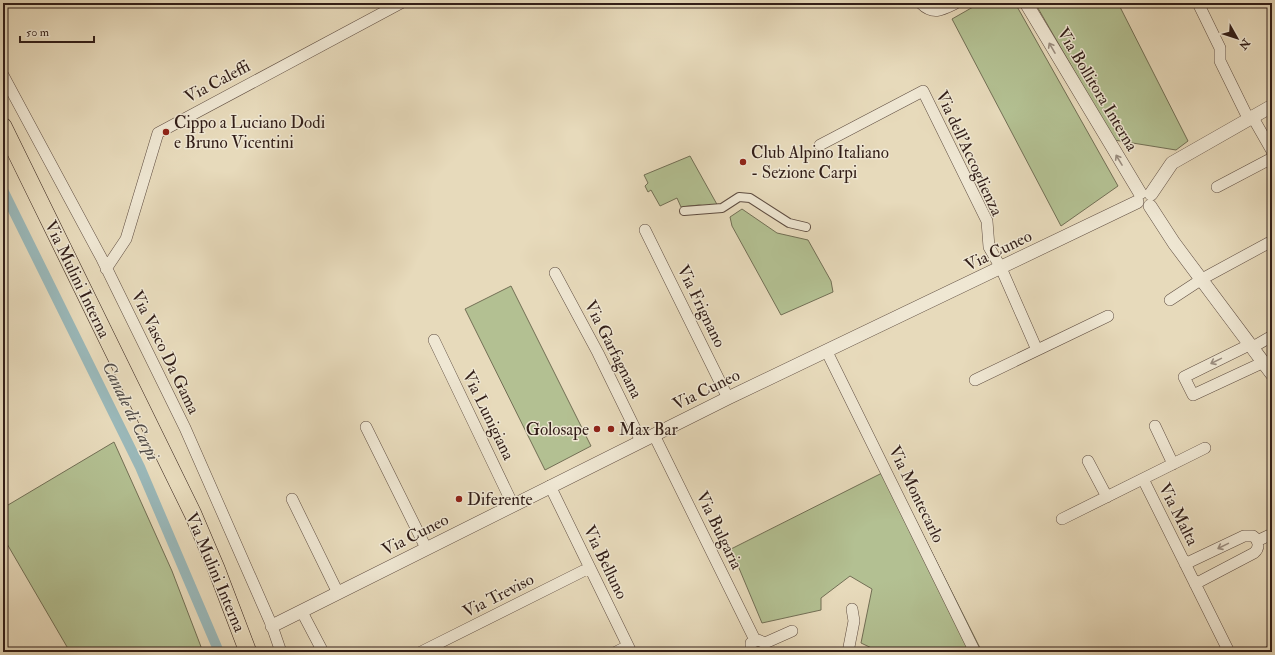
<svg xmlns="http://www.w3.org/2000/svg" width="1275" height="655" viewBox="0 0 1275 655" font-family="'IM FELL Double Pica',serif">
  <rect width="100%" height="100%" fill="#e7dabb"/>
  <filter id="stains"><feTurbulence type="fractalNoise" baseFrequency=".005" numOctaves="4"/><feColorMatrix values="0 0 0 0 .2 0 0 0 0 .09 0 0 0 0 .02 0 0 0 .5 -.17"/></filter>
  <radialGradient id="worn" r=".72"><stop offset=".6" stop-color="#630" stop-opacity="0"/><stop offset="1" stop-color="#630" stop-opacity=".3"/></radialGradient>
  <!-- green -->
  <path fill="#b3c092" stroke="#726f55" d="M980 3H1015L1118 186 1061 226 952 19Z
    M1035 3H1118L1188 141 1176 150 1114 140Z
    M690 156 719 208 699 205 681 207 677 198 660 206 651 190 648 192 645 186 648 183 644 175Z
    M742 209 777 233 808 240 831 281 833 292 781 315 732 226 730 217Z
    M511 286 591 446 545 470 465 309Z
    M114 442 172 571 203 652H70L3 537V508Z
    M890 469 982 652H880L861 643 872 589 850 576 821 598V610L762 623 731 549Z"/>
  <g fill="none" stroke-linecap="round" stroke-linejoin="round">
    <!-- canal -->
    <path stroke="#9ab8b9" stroke-width="10" d="M3 190 140 467 219 652"/>
    <defs>
      <path id="pedestrian" d="M684 211 722 208 739 197 750 198 789 223 806 227"/>
      <path id="minor" d="M1198 3 1220 48V61L1248 118
        M3 75 102 259 185 428 272 626 281 652
        M1252 116 1272 151
        M820 145 923 91 987 221 989 247 1001 268 1037 350
        M1217 187 1272 158
        M645 230 728 398
        M106 269 126 239 158 133 401 3
        M555 273 598 353 641 441
        M1170 300 1202 279 1272 241
        M434 340 513 505
        M1251 344 1184 377 1193 395 1264 362
        M1253 347 1272 336
        M827 352 975 652
        M975 380 1108 316
        M1155 426 1173 464
        M366 427 426 548
        M654 435 755 640
        M1088 461 1107 497
        M1143 479 1229 652
        M550 486 631 652
        M292 499 338 593
        M1062 519 1205 448
        M1257 541 1272 534
        M1185 564 1244 536H1253C1259 540 1260 548 1254 553L1195 584
        M302 612 323 652
        M765 643 792 631
        M421 652 589 568
        M616 652 628 646
        M751 652V643L758 640 765 643V652
        M848 652 854 621 852 609
        M1269 652 1272 650"/>
      <path id="tertiary" d="M922 3C933 14 942 9 954 3
        M1026 3 1140 193
        M1151 194 1172 163 1272 106
        M1150 206 1174 243 1272 374
        M272 626 728 398 1137 202"/>
      <path id="primary" d="M3 126 193 514 216 568 248 652"/>
    </defs>
    <!-- pedestrian casing -->
    <use href="#pedestrian" stroke="#5f4d41" stroke-width="10"/>
    <!-- minor casing -->
    <use href="#minor" stroke="#5f4d41" stroke-width="12"/>
    <!-- tertiary casing -->
    <use href="#tertiary" stroke="#5f4d41" stroke-width="14"/>
    <!-- primary casing -->
    <use href="#primary" stroke="#321e18" stroke-width="18"/>
    <!-- pedestrian -->
    <use href="#pedestrian" stroke="#efe7d3" stroke-width="8"/>
    <!-- minor -->
    <use href="#minor" stroke="#efe7d3" stroke-width="11"/>
    <!-- tertiary -->
    <use href="#tertiary" stroke="#efe7d3" stroke-width="13"/>
    <!-- primary -->
    <use href="#primary" stroke="#e7dabb" stroke-width="17"/>
  </g>
  <!-- one-way arrows -->
  <defs><path id="oneway-shaft" d="M-6 0H5M1.5-3L5.5 0L1.5 3" fill="none" stroke-width="1.6" stroke-linecap="round" stroke-linejoin="round"/></defs>
  <g stroke="#9a8d7f">
    <use href="#oneway-shaft" transform="translate(1052 48) rotate(-120)"/>
    <use href="#oneway-shaft" transform="translate(1119 160) rotate(-121)"/>
    <use href="#oneway-shaft" transform="translate(1216 361) rotate(154)"/>
    <use href="#oneway-shaft" transform="translate(1223 546) rotate(154)"/>
  </g>
  <!-- markers -->
  <g fill="#8f2418" stroke="#efe7d3" stroke-width="1.5">
    <circle cx="166" cy="132" r="4"/>
    <circle cx="743" cy="162" r="4"/>
    <circle cx="597" cy="429" r="4"/>
    <circle cx="611" cy="429" r="4"/>
    <circle cx="459" cy="499" r="4"/>
  </g>
  <g text-anchor="middle" stroke-width="3" stroke-linejoin="round" paint-order="stroke">
    <!-- street labels -->
    <g font-size="17" fill="#321e18" stroke="#efe7d3">
      <text transform="translate(217 81) rotate(-28)" y="6">Via Caleffi</text>
      <text transform="translate(1098 89) rotate(59)" y="6">Via Bollitora Interna</text>
      <text transform="translate(970 153) rotate(65)" y="6">Via dell'Accoglienza</text>
      <text transform="translate(998 250) rotate(-26)" y="6">Via Cuneo</text>
      <text transform="translate(78 279) rotate(64)" y="6">Via Mulini Interna</text>
      <text transform="translate(702 306) rotate(64)" y="6">Via Frignano</text>
      <text transform="translate(614 349) rotate(63)" y="6">Via Garfagnana</text>
      <text transform="translate(166 352) rotate(64)" y="6">Via Vasco Da Gama</text>
      <text transform="translate(706 389) rotate(-26)" y="6">Via Cuneo</text>
      <text transform="translate(489 415) rotate(64)" y="6">Via Lunigiana</text>
      <text transform="translate(917 494) rotate(64)" y="6">Via Montecarlo</text>
      <text transform="translate(1179 514) rotate(63)" y="6">Via Malta</text>
      <text transform="translate(720 530) rotate(64)" y="6">Via Bulgaria</text>
      <text transform="translate(415 534) rotate(-27)" y="6">Via Cuneo</text>
      <text transform="translate(606 562) rotate(64)" y="6">Via Belluno</text>
      <text transform="translate(216 572) rotate(67)" y="6">Via Mulini Interna</text>
      <text transform="translate(498 595) rotate(-27)" y="6">Via Treviso</text>
    </g>
    <!-- poi labels -->
    <g font-size="17" fill="#321e18" stroke="#efe7d3" text-anchor="start">
      <text x="174" y="128">Cippo a Luciano Dodi<tspan x="174" dy="20">e Bruno Vicentini</tspan></text>
      <text x="751" y="158">Club Alpino Italiano<tspan x="751" dy="20">- Sezione Carpi</tspan></text>
      <text x="589" y="435" text-anchor="end">Golosape</text>
      <text x="619" y="435">Max Bar</text>
      <text x="467" y="505">Diferente</text>
    </g>
    <!-- water labels -->
    <g font-size="18" font-style="italic" fill="#514c48" stroke="#efe7d3">
      <text transform="translate(131 411) rotate(64)" y="6">Canale di Carpi</text>
    </g>
  </g>
  <!-- margin -->
  <rect width="1275" height="655" fill="none" stroke="#e7dabb" stroke-width="16"/>
  <rect x="4" y="4" width="1267" height="647" fill="none" stroke="#321e18" stroke-width="2"/>
  <rect x="8" y="8" width="1259" height="639" fill="none" stroke="#321e18"/>
  <!-- north arrow -->
  <g transform="translate(1237 38) rotate(129)" stroke="#efe7d3" stroke-width="3" paint-order="stroke">
  <path d="M0-3L7 15L0 10L-7 15Z" fill="#321e18"/>
  <text y="-6" font-size="11" font-weight="bold" text-anchor="middle" fill="#321e18">N</text>
  </g>
  <!-- scale -->
  <path d="M20 36v6h74v-6" fill="none" stroke="#321e18" stroke-width="2"/>
  <text x="26" y="36" font-size="12" fill="#321e18" stroke="#efe7d3" stroke-width="3" paint-order="stroke">50 m</text>
  <rect width="100%" height="100%" filter="url(#stains)"/>
  <rect width="100%" height="100%" fill="url(#worn)"/>
</svg>
